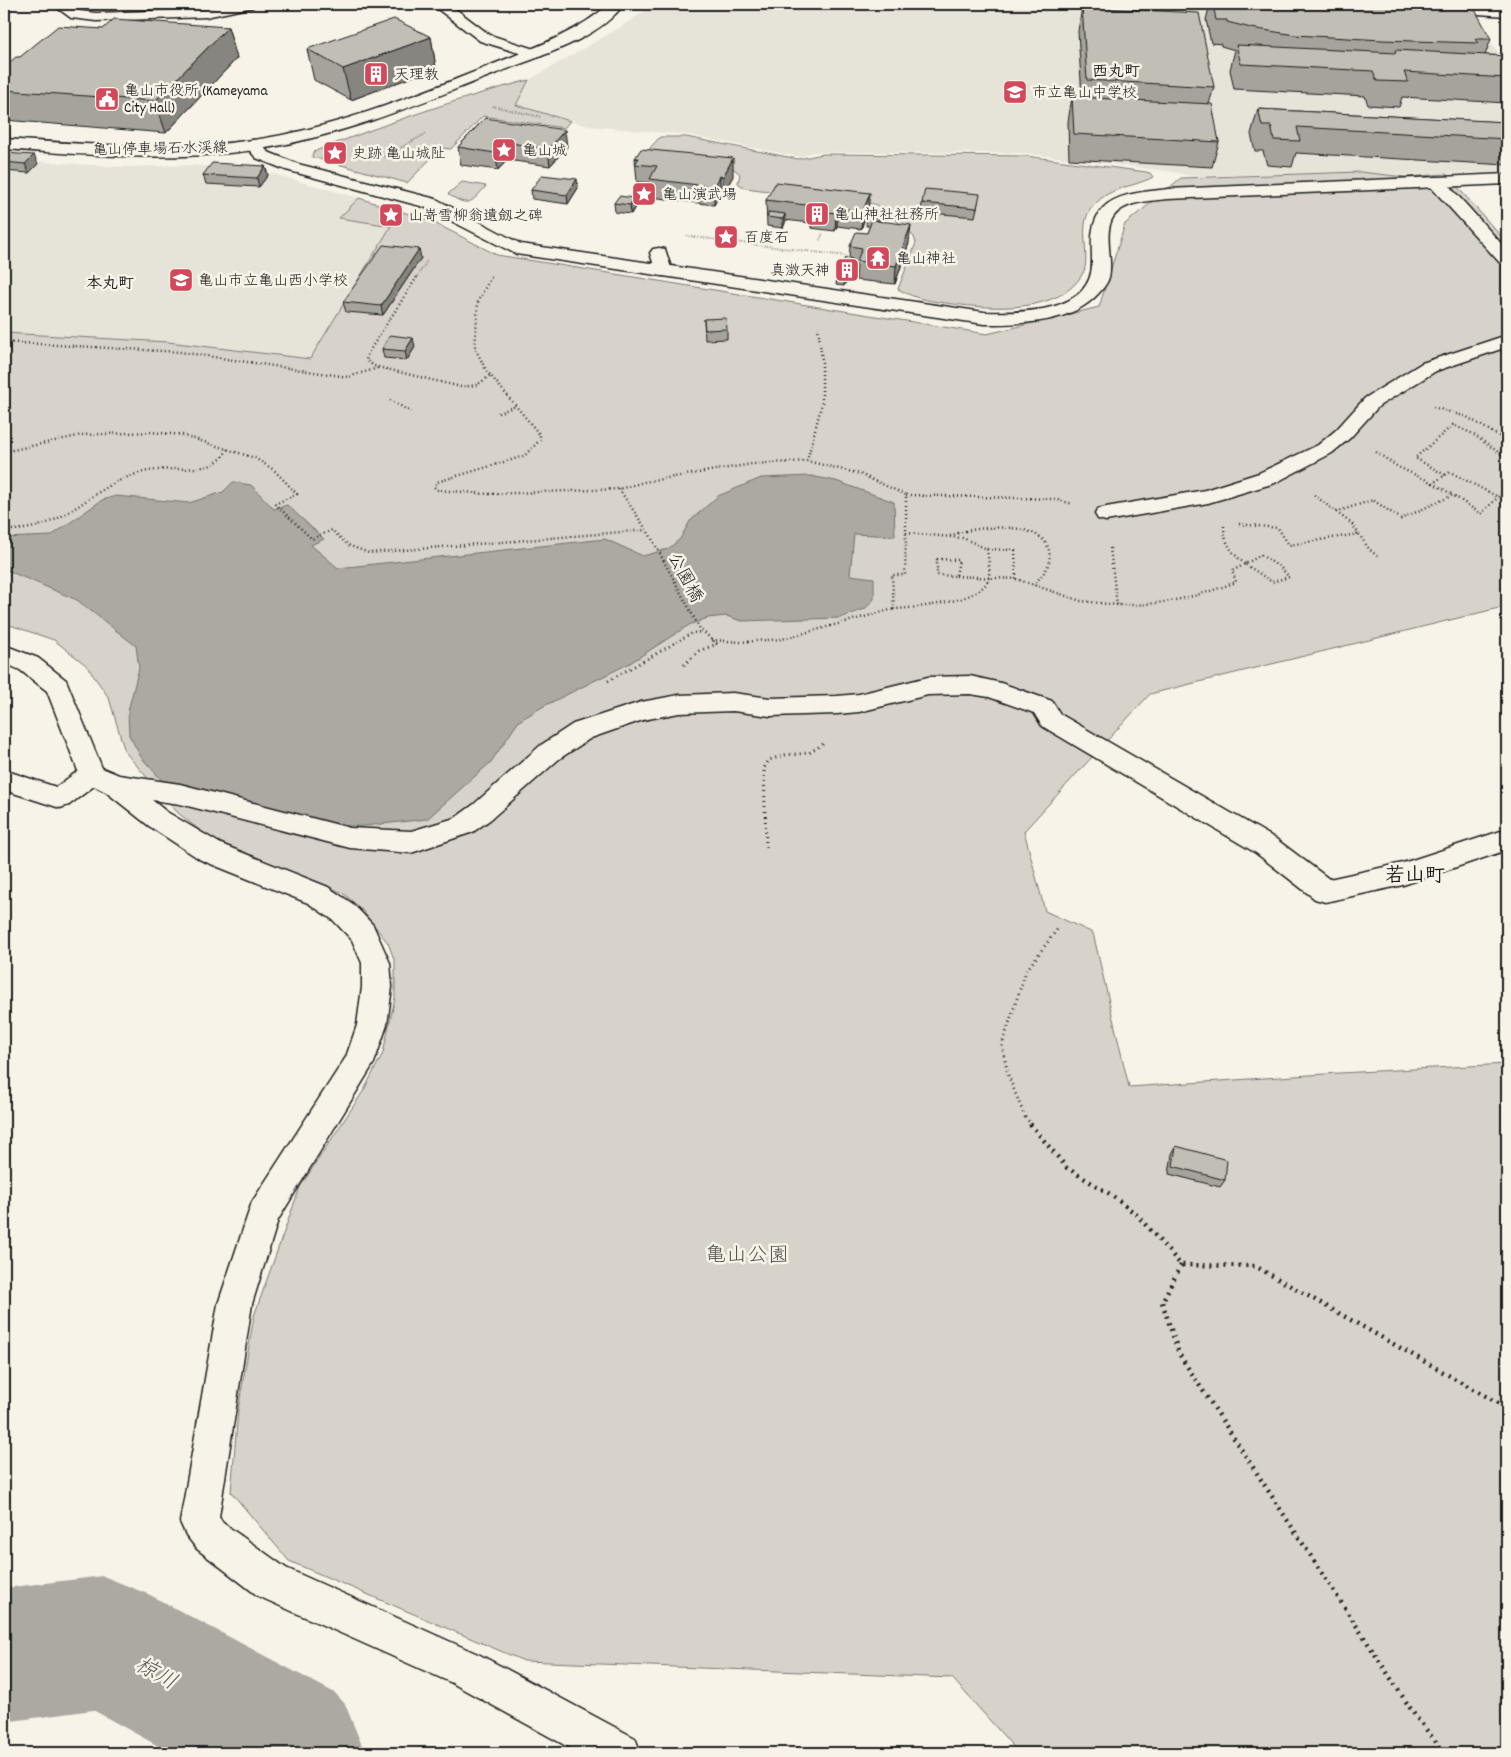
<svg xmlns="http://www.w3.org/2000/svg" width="1511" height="1757" viewBox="0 0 1511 1757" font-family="Dekko,'Klee One',sans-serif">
  <rect width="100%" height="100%" fill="#f7f3e8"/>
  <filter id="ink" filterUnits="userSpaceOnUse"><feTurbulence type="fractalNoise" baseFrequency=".02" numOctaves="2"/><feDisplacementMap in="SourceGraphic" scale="10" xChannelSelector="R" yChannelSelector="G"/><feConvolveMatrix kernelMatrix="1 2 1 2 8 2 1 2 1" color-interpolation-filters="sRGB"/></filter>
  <g filter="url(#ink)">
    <!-- built -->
    <path fill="#e6e3d9" d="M655 4H1185L1187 8 1474 21 1507 64V172L1405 175 1357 172 1191 176 1174 172 1023 153 812 152 801 157 688 135 588 126 516 105 529 80 619 28Z
      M4 159 121 167 194 165 273 174 359 198 339 219 391 226 310 359 168 342 4 333Z"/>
    <!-- green -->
    <path fill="#d7d3cb" stroke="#7a7874" d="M529 80 516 105 570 121 564 128 483 116 451 149 441 148 407 183 312 157 313 152C385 124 455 99 529 80Z
      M660 137H686L798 159 823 154 1026 156 1146 172 1150 173 1153 177C1130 189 1109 185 1090 210 1078 226 1091 260 1083 273 1061 314 991 309 953 304 932 301 917 300 898 289L916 243 914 237 884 209 874 204 745 188 738 183 740 174 734 169 652 151 650 148Z
      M1360 172 1406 177 1446 174 1507 243V606L1150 694 1024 831 1045 911 1093 933 1129 1087 1340 1073 1507 1064V1753H1019L952 1678 524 1661 289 1561 231 1492 238 1411 254 1316 300 1187 364 1090 383 1053 395 998V962L388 943 362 910 343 893 209 838 177 812 125 752 109 698 86 665 54 640 4 623V333L168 342 310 359 391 226 339 218 359 198 431 221 497 255 987 334 1099 307 1125 224 1181 178Z
      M462 182 486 186C471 203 469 208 448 194Z"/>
    <!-- water -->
    <path fill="#aca9a2" stroke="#72716c" d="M811 476 836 481 894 502 895 536 854 534 850 575 874 578V599L865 609 840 618 742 621 726 616 708 618 689 625 630 663 544 706 519 721 491 762 427 819 364 826H328L165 784 141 757 129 735 128 711 139 668 136 646 77 600 4 569V538L51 536 102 500 116 496 189 503 223 492 233 482 251 485 274 509 287 505 324 539 311 545 338 568 605 539 643 556 668 549 680 539 690 521 718 496 761 478Z"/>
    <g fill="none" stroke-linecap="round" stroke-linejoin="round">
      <!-- river -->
      <path fill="#aca9a2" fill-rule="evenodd" d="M103 1576 150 1595 335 1693 345 1704 365 1753H171L93 1710 4 1722V1588Z"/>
      <defs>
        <path id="service" d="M1436 177 1442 178 1507 250V265L1501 264 1430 186 1428 182 1430 178Z
          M659 248 665 249 672 271 669 275 663 276 657 275 650 253 653 249Z
          M1507 335V347L1436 371 1379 406 1350 438 1332 453 1275 483 1208 503 1106 521 1098 519 1095 514 1098 509 1106 507 1205 490 1259 473 1318 445 1336 430 1365 398 1422 363Z"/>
        <path id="minor" d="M52 4H68L80 11 96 13 206 9 230 4H255L253 7 206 17 96 21 71 18Z
          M431 4H449L490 35 537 50 539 53 537 56 532 57 480 41Z
          M1439 4 1507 8V16L1434 11 1432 8 1434 5Z
          M253 140 259 142 268 152 298 164 436 199 521 244 984 312C1020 313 1092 314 1092 263 1092 244 1089 223 1103 208 1118 192 1148 192 1168 189L1507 174V184L1168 199C1151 201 1126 201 1114 216 1104 230 1111 253 1110 269 1110 280 1106 285 1099 293 1071 324 1023 324 984 324L516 254 424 207 286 170 256 158 245 145 247 142Z
          M4 645 38 658 66 680 102 768 119 775 180 784 350 828 411 831 455 818 473 805 541 745 573 724 641 702 679 695 733 693 770 698 837 696 859 694 928 677 970 676 1001 683 1052 701 1060 714 1276 839 1329 879 1403 863 1507 829V850L1403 885 1325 902 1315 899 1256 853 1042 726 1034 713 989 697 970 694 928 695 859 712 837 714 770 716 733 711 679 713 643 720 591 738 559 759 491 819 473 832 411 853 350 848 180 804 152 800 167 812 221 844 328 887 353 904 373 925 390 963 392 987 387 1025 374 1063 278 1220 252 1304 219 1517 223 1523 286 1568 480 1655 635 1738 641 1753H579L452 1683 258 1596 197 1549 186 1535 180 1522 218 1304 252 1202 346 1057 357 1025 362 987V963L352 940 333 920 308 903 201 860 149 826 106 792 94 786 69 805 60 808 4 790V770L56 787 78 771 47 691 20 670 4 663Z"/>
        <path id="secondary" d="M609 4H624C599 39 540 56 502 71 421 103 340 137 254 150 171 162 86 155 4 149V139C87 144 170 152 253 140 331 129 406 99 479 70 524 51 572 37 609 4Z"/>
      </defs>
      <!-- service casing -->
      <use href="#service" stroke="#1c1c1c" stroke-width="3"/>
      <!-- minor casing -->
      <use href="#minor" stroke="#1c1c1c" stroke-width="3"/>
      <!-- secondary casing -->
      <use href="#secondary" stroke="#1c1c1c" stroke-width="3"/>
      <!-- path-far3 -->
      <path stroke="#1c1c1c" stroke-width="2" stroke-dasharray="0.5 2" stroke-linecap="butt" d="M493 106 541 117
        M384 157 427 133
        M687 236 846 256
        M820 240 823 233
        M416 278 427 261
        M491 278 493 274"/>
      <!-- path-far2 -->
      <path stroke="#1c1c1c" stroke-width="2.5" stroke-dasharray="1 3" stroke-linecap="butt" d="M417 277 368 353 366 360 374 366 461 387 477 385 491 375
        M491 277 478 301 475 348 486 370 540 435V440L524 456 437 482 434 487 437 490 489 494 619 489 644 482 752 464 807 461 860 474 906 495V533
        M4 342 180 352 348 377 378 368
        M390 400 411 412
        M1433 407 1467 417 1507 441
        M498 413 516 406
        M4 452 82 435 151 432 182 435 255 458 274 470 297 494 275 504 312 539 332 530 348 545 369 553 646 530
        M1376 452 1398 467 1433 483 1450 472 1498 497
        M807 461 822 403V360L818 327
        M1445 475 1415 458 1453 425 1471 433 1507 458
        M1433 483 1453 495
        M619 489 650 535 700 629 717 644
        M906 495 1054 499 1073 504
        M1314 495 1352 524 1369 549 1377 556
        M1336 512 1373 500 1401 519 1453 495 1481 514 1501 494 1507 484
        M1239 524 1278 528 1289 545 1358 534
        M1224 526C1224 543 1232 553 1245 564
        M4 530C65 532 84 491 136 474 160 466 187 472 212 465L222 458 228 449
        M906 533 963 538 987 549C988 558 991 572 988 580 980 602 915 608 894 609L892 575H905Z
        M950 536C974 525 1057 517 1049 562 1047 571 1039 578 1034 585
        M1110 548 1117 605C1159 606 1197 597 1236 582L1232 571 1245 564
        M987 549 1015 550 1016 579
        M1261 555 1281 568 1289 577 1272 582 1245 564Z
        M937 559 959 560 956 576 937 575Z
        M956 576 1016 579 1081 601 1117 605
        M712 640 741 642 782 639 894 609
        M673 644 692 633 702 632"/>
      <!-- path-far1 -->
      <path stroke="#1c1c1c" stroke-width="3" stroke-dasharray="1 4" stroke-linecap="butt" d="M684 665 699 651 717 644 716 643
        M608 681 675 643
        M766 847 764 768 769 760 785 755 809 753 823 744
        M1032 1125 1025 1117 1008 1075 1002 1045 1026 971 1059 927"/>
      <!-- path -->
      <path stroke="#1c1c1c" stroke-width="4.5" stroke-dasharray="2 5" stroke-linecap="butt" d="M1030 1124 1067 1168 1110 1194 1136 1214 1181 1265 1255 1266 1507 1408
        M1181 1265 1162 1302 1179 1354 1416 1717 1445 1753"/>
      <!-- service -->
      <use href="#service" fill="#f7f3e8" fill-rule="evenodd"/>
      <!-- minor -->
      <use href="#minor" fill="#f7f3e8" fill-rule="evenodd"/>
      <!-- secondary -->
      <use href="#secondary" fill="#f7f3e8" fill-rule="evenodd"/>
    </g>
    <!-- wall -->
    <path fill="#a5a39c" stroke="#1c1c1c" d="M1210 4H1433L1491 39 1485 55 1507 56V103L1402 97 1399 107 1368 105 1365 96 1234 89 1230 70 1235 50 1221 46V44L1211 43 1206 20Z
      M1082 7 1214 87 1209 104 1219 142 1212 167 1069 159 1068 122 1072 97 1082 98 1078 31Z
      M228 27 237 58 166 133 4 120V67L20 57 103 29Z
      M431 37 436 68 351 100 314 80 307 49Z
      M1258 109 1502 122 1507 112V165L1296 153 1292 167 1267 165 1263 151H1255L1251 134Z
      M485 118 567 147 550 166 507 160 498 170 461 165 458 147Z
      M4 153 38 164 29 173 4 171Z
      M635 158 733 176 723 194H720L714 205 651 197 650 183 637 182Z
      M265 166 268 175 259 187 206 184 203 175Z
      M578 188 568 204 532 199 531 190Z
      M634 198 635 207 631 214 615 212 614 203Z
      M766 200 868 210 861 229 837 226 835 231 811 228V223L785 220V223L783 228 767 226Z
      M922 203H978L975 217 921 212Z
      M867 216H882L883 222 909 243 895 284 856 280 857 265H851L850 272H842L843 262 849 258 850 246 867 233 870 226H866Z
      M421 258 383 315 346 312 343 302Z
      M846 272V281L844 286 836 285 837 276Z
      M704 319 727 329V339L705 340Z
      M415 347 407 360 384 358 382 349Z
      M1176 1146 1225 1180 1220 1187 1169 1174 1172 1154Z"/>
    <!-- shaded-wall -->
    <path fill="#86857f" stroke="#1c1c1c" d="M228 27 237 58 166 133 155 101Z
      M431 37 436 68 351 100 343 69Z
      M565 130 567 147 550 166 548 149Z
      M505 142 507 160 498 170 495 153Z
      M34 155 38 164 29 173 25 164Z
      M733 158V176L723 194V177Z
      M265 166 268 175 259 187 257 178Z
      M720 176V194L714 205V187Z
      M577 179 578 188 568 204 567 195Z
      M870 193 868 210 861 229 863 211Z
      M634 198 635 207 631 214 630 205Z
      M838 208 837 226 835 231 836 213Z
      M785 214V223L783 228V219Z
      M911 225 909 243 895 284 896 266Z
      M419 249 421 258 383 315 381 306Z
      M852 259 851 268 850 272V263Z
      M846 272V281L844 286V277Z
      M413 338 415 347 407 360 405 351Z"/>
    <!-- building -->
    <path fill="#c0beb5" stroke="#1c1c1c" d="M1213 4H1433L1473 6 1491 39H1475L1478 43 1382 40 1295 35 1251 28 1227 22V20H1216Z
      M1082 7 1199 13 1214 87 1087 80Z
      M114 19 228 27 155 101 4 90V67L16 57H20L58 26 103 29Z
      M394 19 431 37 343 69 307 49Z
      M1236 45 1396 53 1395 50 1507 56V78L1404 72 1408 82 1377 81 1373 71 1241 64Z
      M1072 97 1212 104 1219 142 1074 134Z
      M1258 109 1507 122V139L1297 127 1300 141 1274 140 1271 126H1262Z
      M485 118 565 130 548 149 505 142 495 153 458 147Z
      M641 149 733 158 723 177 720 176 714 187 650 179 657 166 635 164 639 158H635Z
      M4 153 34 155 25 164 4 162Z
      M212 163 265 166 257 178 203 175Z
      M542 175 577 179 567 195 531 190Z
      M776 182 870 193 863 211 838 208 836 213 812 210 814 206 766 200Z
      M925 189 980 194 977 208 922 203Z
      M619 196 634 198 630 205 614 203Z
      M769 212 785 214 783 219 767 217Z
      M868 214 882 216 883 222 878 221V218L867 216Z
      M872 220 911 225 896 266 857 261 862 248 850 246 856 232 867 233Z
      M383 245 419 249 381 306 343 302Z
      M845 258 852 259 850 263 843 262Z
      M839 271 846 272 844 277 837 276Z
      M726 318 727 329 705 330 704 319Z
      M390 335 413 338 405 351 382 349Z
      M1176 1146 1227 1160 1225 1180 1173 1166Z"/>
  </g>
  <!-- icons -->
  <defs>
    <symbol id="building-square" viewBox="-11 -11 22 22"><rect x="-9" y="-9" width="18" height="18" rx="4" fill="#d1495b" stroke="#f7f3e8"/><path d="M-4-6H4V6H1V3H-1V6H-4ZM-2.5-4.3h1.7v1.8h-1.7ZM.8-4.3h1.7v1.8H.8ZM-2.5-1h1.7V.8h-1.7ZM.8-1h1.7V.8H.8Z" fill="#fff"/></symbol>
    <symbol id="school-square" viewBox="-11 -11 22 22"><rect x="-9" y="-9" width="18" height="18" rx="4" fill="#d1495b" stroke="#f7f3e8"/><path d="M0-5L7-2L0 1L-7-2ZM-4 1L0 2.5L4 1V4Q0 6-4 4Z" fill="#fff"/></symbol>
    <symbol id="civic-square" viewBox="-11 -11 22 22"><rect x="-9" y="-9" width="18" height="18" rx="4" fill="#d1495b" stroke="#f7f3e8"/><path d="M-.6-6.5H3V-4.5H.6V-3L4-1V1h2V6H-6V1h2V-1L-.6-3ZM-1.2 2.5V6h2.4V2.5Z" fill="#fff"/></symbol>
    <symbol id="sight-square" viewBox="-11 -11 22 22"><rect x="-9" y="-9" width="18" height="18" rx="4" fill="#d1495b" stroke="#f7f3e8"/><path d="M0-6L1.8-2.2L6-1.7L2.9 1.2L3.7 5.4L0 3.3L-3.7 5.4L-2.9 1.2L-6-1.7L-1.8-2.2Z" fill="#fff"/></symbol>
    <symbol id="temple-square" viewBox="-11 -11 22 22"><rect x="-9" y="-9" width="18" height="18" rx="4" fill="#d1495b" stroke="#f7f3e8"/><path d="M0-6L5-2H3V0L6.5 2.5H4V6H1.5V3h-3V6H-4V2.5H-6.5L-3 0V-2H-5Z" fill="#fff"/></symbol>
  </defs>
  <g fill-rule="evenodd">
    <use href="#building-square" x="362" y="60" width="28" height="28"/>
    <use href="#school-square" x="1001" y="78" width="28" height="28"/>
    <use href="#civic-square" x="93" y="85" width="28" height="28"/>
    <use href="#sight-square" x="490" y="136" width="28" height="28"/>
    <use href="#sight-square" x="321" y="139" width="28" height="28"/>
    <use href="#sight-square" x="630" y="180" width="28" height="28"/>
    <use href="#building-square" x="803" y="200" width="28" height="28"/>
    <use href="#sight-square" x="377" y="201" width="28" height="28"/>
    <use href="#sight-square" x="712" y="223" width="28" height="28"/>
    <use href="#temple-square" x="864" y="244" width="28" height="28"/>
    <use href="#building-square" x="833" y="256" width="28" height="28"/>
    <use href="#school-square" x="167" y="266" width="28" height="28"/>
  </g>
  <g text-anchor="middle" stroke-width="5" stroke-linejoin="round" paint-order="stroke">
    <!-- far-poi labels -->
    <g font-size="15" fill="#1c1c1c" stroke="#f7f3e8" text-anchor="start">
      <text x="394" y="79">天理教</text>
      <text x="124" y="95">亀山市役所 (Kameyama<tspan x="124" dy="17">City Hall)</tspan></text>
      <text x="1032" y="97">市立亀山中学校</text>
      <text x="522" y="155">亀山城</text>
      <text x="352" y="158">史跡 亀山城阯</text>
      <text x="662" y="199">亀山演武場</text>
      <text x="834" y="219">亀山神社社務所</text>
      <text x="408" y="220">山嵜雪柳翁遺劔之碑</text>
      <text x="744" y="242">百度石</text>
      <text x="896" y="263">亀山神社</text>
      <text x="830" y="275" text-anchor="end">真澂天神</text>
      <text x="198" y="285">亀山市立亀山西小学校</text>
    </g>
    <!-- far-street labels -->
    <g font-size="15" fill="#1c1c1c" stroke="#f7f3e8">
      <text transform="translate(160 148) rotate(-1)" y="5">亀山停車場石水渓線</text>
    </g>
    <!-- far-quarter labels -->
    <g font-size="16" font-weight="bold" fill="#1c1c1c" stroke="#f7f3e8">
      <text x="1116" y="76">西丸町</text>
      <text x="110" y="288">本丸町</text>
    </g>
    <!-- street labels -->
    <g font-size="18" fill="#1c1c1c" stroke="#f7f3e8">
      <text transform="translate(686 577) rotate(62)" y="6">公園橋</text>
    </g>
    <!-- quarter labels -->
    <g font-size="20" font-weight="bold" fill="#1c1c1c" stroke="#f7f3e8">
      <text x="1415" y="881">若山町</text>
    </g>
    <!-- near-park labels -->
    <g font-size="21" fill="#545351" stroke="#f7f3e8">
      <text x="747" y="1261">亀山公園</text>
    </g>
    <!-- near-water labels -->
    <g font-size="22" font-style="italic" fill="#565452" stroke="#f7f3e8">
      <text transform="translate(157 1672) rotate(29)" y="8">椋川</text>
    </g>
  </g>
  <!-- margin -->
  <rect width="1511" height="1757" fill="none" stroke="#f7f3e8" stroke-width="20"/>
  <rect x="10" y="10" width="1491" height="1737" fill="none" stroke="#1c1c1c" stroke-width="2" filter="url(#ink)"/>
</svg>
